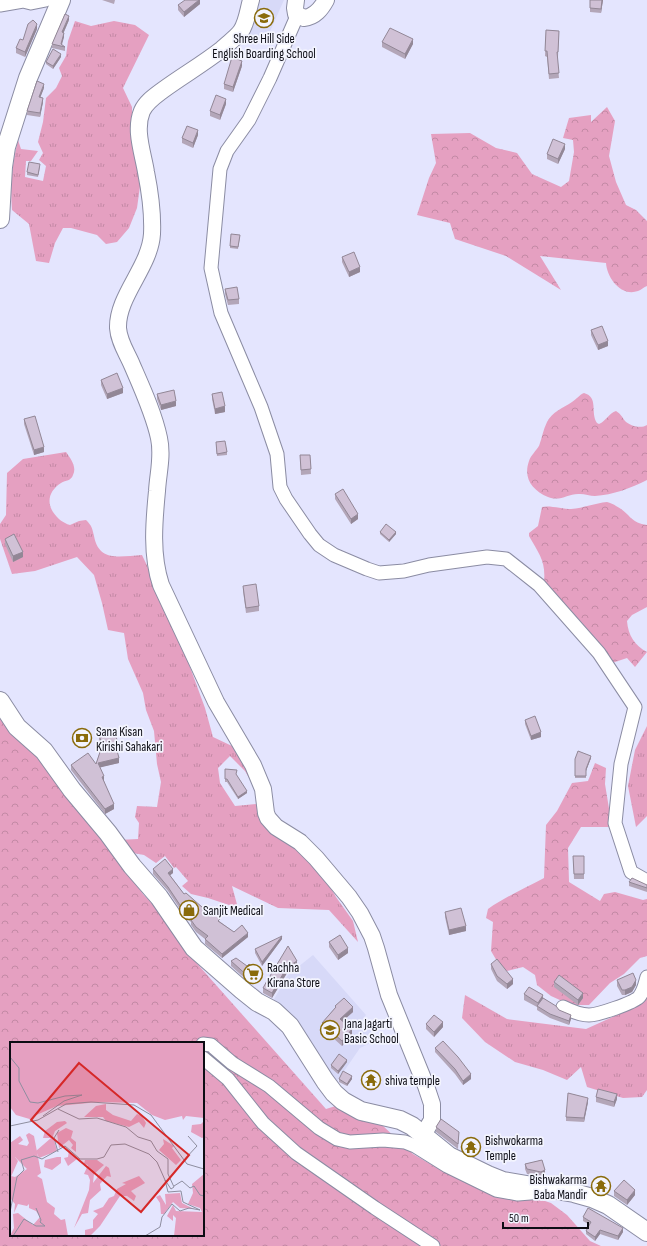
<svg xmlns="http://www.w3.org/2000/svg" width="647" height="1246" viewBox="0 0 647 1246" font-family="'Sofia Sans Condensed',sans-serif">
  <defs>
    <pattern id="grass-tufts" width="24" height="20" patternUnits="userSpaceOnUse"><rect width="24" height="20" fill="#e5a0c1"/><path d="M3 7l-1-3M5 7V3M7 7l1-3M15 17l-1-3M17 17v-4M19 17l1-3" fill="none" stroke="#c389a5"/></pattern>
    <pattern id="forest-crowns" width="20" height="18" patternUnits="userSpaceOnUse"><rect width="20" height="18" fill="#e5a0c1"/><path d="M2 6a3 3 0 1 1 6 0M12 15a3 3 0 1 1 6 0" fill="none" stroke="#c389a5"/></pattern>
  </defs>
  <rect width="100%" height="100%" fill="#e4e5fe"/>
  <!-- built -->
  <path fill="#d7d9f8" d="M258 0H284L267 38 247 41Z
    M313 955 366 1015 361 1021 379 1039 360 1048 329 1093 273 1001 288 975Z"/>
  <!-- grass -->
  <path fill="url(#grass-tufts)" d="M75 21 91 26 114 21 135 25 149 35 123 88 132 107V127L142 172 137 208 129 228 117 242 106 244 97 235 71 228H63L55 243 49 263 36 261 29 224 12 210C10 185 12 165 18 140L21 149 38 151 31 161H26L25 177 43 181 46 166 39 160 43 153 38 142 43 122 46 98 56 88 62 76 59 68 66 56 68 41Z
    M66 452C71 459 77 467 73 475 71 481 66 480 61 483 50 490 46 501 53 512 58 519 63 523 70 525L79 521 86 520C92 526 92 528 94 536 99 563 121 556 142 555L172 618 205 708 213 737 232 746 245 756 259 795 245 771 230 756 218 768 220 783 235 806 257 804 287 843 310 859 323 874 336 897 353 921 358 942 329 910 278 908 232 886 238 908 208 898 191 894 182 886 188 881 176 867 174 868 165 856 156 863 144 855 128 852 118 840 138 839 139 823 135 817 137 806 157 807 161 782 157 764 154 731 146 710 143 693 128 659 124 633 108 630 102 603 94 575 77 557 35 571 12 574 0 539V524L6 515 7 473 23 459Z
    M647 726V816L636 827 628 786 635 750Z
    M647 994V1090L642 1097 623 1098 587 1087 581 1067 567 1080 543 1070 515 1062 485 1042 462 1018 465 995 507 1019 586 1029 628 1010Z"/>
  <!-- forest -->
  <path fill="url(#forest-crowns)" fill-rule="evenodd" d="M607 107 615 121 609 156 616 182 626 205 636 210 647 221V286C644 287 641 290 638 291 621 297 607 278 606 263L540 256 561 290 506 256 455 239 450 223 417 215 429 178 436 163 431 134 470 133 496 148 517 153 532 174 561 187 569 181 574 152 573 140 563 138 569 118 591 115V122Z
    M584 393C599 397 590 413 597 423L599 424C606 421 609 413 616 411 621 414 622 417 625 421 630 426 641 429 647 425V480C631 488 613 495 595 496 590 496 585 494 580 494 568 493 561 502 548 497 532 490 523 478 529 461 531 455 536 451 539 446 542 438 543 430 547 422 552 412 563 408 572 402 577 399 579 395 584 393Z
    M607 502C610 503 614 504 616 506 629 512 630 523 647 525V607L632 615 627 621C628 635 635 646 647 652L635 667 627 658 612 663 544 582C546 561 539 554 529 536V533L538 526 542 507C549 505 563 509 571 509 584 508 595 503 607 502Z
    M0 711 24 743 66 790 143 894 157 909 185 950 326 1109 342 1104 357 1113 382 1125 413 1154 437 1168 472 1185 509 1198 545 1201 551 1203 567 1215 590 1241 601 1246H0ZM11 1043H203V1235H11Z
    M595 763 606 768 605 784 612 827H581L568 848 569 882 600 901 604 894 615 892 643 900 647 899V956L640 958 624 974 610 983 589 1005H571L551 996 537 985 535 975 523 967 507 971 501 968 491 951 493 922 486 918 488 909C505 897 525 888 544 878L546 825 557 811 572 783 588 781Z"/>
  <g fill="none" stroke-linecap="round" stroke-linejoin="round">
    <defs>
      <path id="minor" d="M0 5 23 1 31 3 46 0
        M297 16 270 78 249 120 227 151 220 169 211 268 221 313 261 407 277 454 280 487 286 499 310 534 319 545 334 555 367 569 379 573 404 571 429 565 487 557 506 559 539 585 599 653 635 707 621 764 615 823 631 872 647 881
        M563 1007C571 1011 580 1015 589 1015 598 1015 633 1003 639 997 644 991 645 984 647 977
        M203 1044 211 1045 232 1063 269 1086 319 1128 337 1139 350 1142 383 1140 405 1142 415 1146 447 1166 496 1190 518 1194 542 1192
        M203 1058 228 1079 263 1123 296 1153 375 1208 433 1246"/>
      <path id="tertiary" d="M251 0C248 10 247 22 241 31 236 38 228 43 222 49 203 64 182 76 163 90 155 96 146 102 142 111 134 130 143 153 146 172 150 192 153 213 152 234 150 267 117 296 118 328 119 342 127 353 132 365 142 388 154 414 159 438 163 456 158 473 157 491 154 522 151 555 161 585L216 702 253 765 263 789 266 813 268 818 276 827 300 842 316 858 349 897 360 913 372 936 376 948 389 995 426 1086 432 1104V1120L423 1135
        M296 0 295 8 296 14 304 18C315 17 321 9 326 0"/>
      <path id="secondary" d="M0 219 3 167 6 147 28 78 61 0
        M0 701 17 727 44 751 72 790 108 833 132 866 159 897 194 948 242 990 257 1002 274 1011 290 1026 325 1081 334 1093 343 1101 361 1111 400 1120 412 1126 449 1156 488 1175 503 1181 574 1193 592 1198 608 1205 647 1232"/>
    </defs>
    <!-- minor casing -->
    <use href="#minor" stroke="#8b8ca3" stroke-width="15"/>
    <!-- tertiary casing -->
    <use href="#tertiary" stroke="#8b8ca3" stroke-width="18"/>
    <!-- secondary casing -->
    <use href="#secondary" stroke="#8b8ca3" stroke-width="20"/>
    <!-- minor -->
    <use href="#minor" stroke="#fff" stroke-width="13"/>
    <!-- tertiary -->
    <use href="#tertiary" stroke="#fff" stroke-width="16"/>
    <!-- secondary -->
    <use href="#secondary" stroke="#fff" stroke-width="18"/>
  </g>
  <!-- wall -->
  <path fill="#b3a6b8" d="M102 0H115L114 4Z
    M200 0V4L184 17 178 10V5Z
    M590 0H603L601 13 590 12Z
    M69 20 64 32V37L62 45 65 47V51L52 48V44Z
    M37 29 25 57 16 53V48L23 40Z
    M546 30 559 31 558 57H557L559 78 549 79 547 57 545 56Z
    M382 42 413 44 405 59 382 47Z
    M61 57 53 69 46 64V62Z
    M242 66 233 92 224 89V84Z
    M44 88 40 97 43 102 40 117 27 115V111Z
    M226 104 220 120 210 116V111Z
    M198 135 193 148 182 143V138Z
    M565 149 558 164 547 159V154Z
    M40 167 38 177 27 175V172Z
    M240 237 238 249 230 248V246Z
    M342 257 360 272 349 277 342 262Z
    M225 289 239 299V304L228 305 225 294Z
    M591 330 608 346 598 350 591 335Z
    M101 380 123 393 107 399 101 385Z
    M157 394 176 406 161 410 157 399Z
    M212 394 225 412 215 414 212 399Z
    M24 419 44 452 34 455 24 424Z
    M216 444 227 452V455L217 456Z
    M300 455H310L311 474 301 475Z
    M335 494 358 519 351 524 335 499Z
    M380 532 396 534 389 542 380 534Z
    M5 539 23 557 13 562 5 544Z
    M243 586 259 606V611L246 613 243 591Z
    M525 720 541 737 531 740 525 724Z
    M99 734 118 748H117L119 763 100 767 104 781 114 809 105 814 71 770V765L96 764 101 748 99 739Z
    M591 758 586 771V778H575V759Z
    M225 769 236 775 247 793 238 799 227 782H225Z
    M573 856H584V879H574Z
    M153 869 173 873 170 875 184 894 211 915 234 932 248 937 222 958 205 944V939L196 932 191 925V922L186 918 168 891 153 874Z
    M629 882 647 885V892L629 886Z
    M445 912 466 931 449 935 445 917Z
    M282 939 262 966 255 953V949Z
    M329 942 348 953 338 960 329 947Z
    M231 961 256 975 250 983 231 966Z
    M491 964 513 984 507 989 497 981 491 969Z
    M297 966 287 973 272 998 263 993V988L270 980V976Z
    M617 980 636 985 632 992 625 995H622L617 986Z
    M554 982 583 998 578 1005 554 987Z
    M524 994 543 998 571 1019 569 1025 550 1018 537 1010V1007L524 1000Z
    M335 1006 353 1012 343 1021 352 1034 342 1046 322 1028V1023L335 1008Z
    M426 1024 443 1027 434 1037 426 1029Z
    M435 1048 471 1079 463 1085 455 1074 435 1052Z
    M347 1062 338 1074 331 1068V1065Z
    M339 1079H352L347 1086 339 1082Z
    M596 1097 617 1099 614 1107 596 1102Z
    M588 1102 584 1122 566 1121V1117Z
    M436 1127 459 1132 458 1149 436 1132Z
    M542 1160 545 1175 541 1177 527 1174 525 1169V1164Z
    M614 1191 635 1195 627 1205 614 1196Z
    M583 1217 623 1232 618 1240 600 1234 595 1241 586 1234V1231L590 1225 583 1221Z"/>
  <!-- shaded-wall -->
  <path fill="#928796" d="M199 0H200V4L184 17V12Z
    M602 0H603L601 13V9Z
    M69 16V20L62 36V32Z
    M37 24V29L25 57V52Z
    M64 33V37L61 46V44Z
    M413 39V44L405 59V54Z
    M61 54V57L53 69V66Z
    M242 61V66L233 92V87Z
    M44 84V88L39 101V97Z
    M43 98V102L40 117V113Z
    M226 99V104L220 120V115Z
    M198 130V135L193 148V143Z
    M565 144V149L558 164V159Z
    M360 267V272L349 277V272Z
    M608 341V346L598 350V345Z
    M123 388V393L107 399V394Z
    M176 401V406L161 410V405Z
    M225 406V412L215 414V409Z
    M44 447V452L34 455V450Z
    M358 514V519L351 524V519Z
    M396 532V534L389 542V540Z
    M23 552V557L13 562V556Z
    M541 732V737L531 740V736Z
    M115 743H118V748H115Z
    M591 756V758L586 771V769Z
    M119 758V763L98 768V763Z
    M104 776V781L102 782V777Z
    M247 791V793L238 799V797Z
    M114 804V809L105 814V809Z
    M173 869V873L168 877V873Z
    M466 926V931L449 935V930Z
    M248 933V937L222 958V954Z
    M282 936V939L262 966V962Z
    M348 948V953L338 960V955Z
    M297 961V966L287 973 272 998V993L287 967Z
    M256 970V975L250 983V978Z
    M513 979V984L507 989V984Z
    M636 980V985L632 992 625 995V990Z
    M583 993V998L578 1005V1000Z
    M543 995V1000L538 1006V1003Z
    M353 1007V1012L340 1023V1019Z
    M571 1015V1019L569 1025V1021Z
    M443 1022V1027L434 1037V1032Z
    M352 1029V1034L342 1046V1041Z
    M347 1060V1062L338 1074V1071Z
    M471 1074V1079L463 1085V1081Z
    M352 1076V1079L347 1086V1084Z
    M617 1094V1099L614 1107V1102Z
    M588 1098V1102L584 1122V1118Z
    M545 1170V1175L541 1177V1172Z
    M635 1190V1195L627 1205V1200Z
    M623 1228V1232L618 1240V1236Z
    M600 1230V1234L595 1241V1237Z"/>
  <!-- building -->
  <path fill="#d0c1d6" stroke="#928796" d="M185 0H199L184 12 178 5Z
    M590 0H602L601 9 590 8Z
    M65 14 69 16 62 32 64 33 61 44 65 47 52 44Z
    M33 20 37 24 25 52 16 48 20 39 23 40 28 24Z
    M390 28 413 39 405 54 382 42Z
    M546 30 559 31 558 52H557L559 73 549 74 547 51H545Z
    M53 49 61 54 53 66 46 62Z
    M232 57 242 61 233 87 224 84Z
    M37 81 44 84 39 97 43 98 40 113 27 111Z
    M216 95 226 99 220 115 210 111Z
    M187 126 198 130 193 143 182 138Z
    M553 139 565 144 558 159 547 154Z
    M29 162 40 164 38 175 27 172Z
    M231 234 240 235 238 247 230 246Z
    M354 252 360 267 349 272 342 257Z
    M237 287 239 299 228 300 225 289Z
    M602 326 608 341 598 345 591 330Z
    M117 373 123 388 107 394 101 380Z
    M174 390 176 401 161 405 157 394Z
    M222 392 225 406 215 409 212 394Z
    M35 416 44 447 34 450 24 419Z
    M225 441 227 452 217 454 216 442Z
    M300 455H310L311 469 301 470Z
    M343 489 358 514 351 519 335 494Z
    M386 524 396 532 389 540 380 532Z
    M14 534 23 552 13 556 5 539Z
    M256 584 259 606 246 608 243 586Z
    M535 716 541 732 531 736 525 720Z
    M114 730 118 743H115L119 758 98 763 104 776 102 777 114 804 105 809 71 765 88 753 96 764 102 746 99 734Z
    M578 751 591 756 586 769V776H575V759Z
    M225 769 237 770 236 774 247 791 238 797 227 779H225Z
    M573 856H584V874H574Z
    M165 859 173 869 168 873 184 894 186 893 211 915 213 912 221 918 218 921 234 932 242 925 248 933 222 954 205 939 208 936 196 927 191 920 192 919 186 914 168 887 153 869Z
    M632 878 647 885V888L629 882Z
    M461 908 466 926 449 930 445 912Z
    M340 935 348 948 338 955 329 942Z
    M282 936 262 962 255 949Z
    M288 946 297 961 287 967 272 993 263 988 268 979 273 983 270 976Z
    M236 958 247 966 249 964 256 970 250 978 231 961Z
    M497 959 513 979 507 984 497 976 491 964Z
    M633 973 636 980 632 987 625 990H622L617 980Z
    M559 975 583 993 578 1000 554 982Z
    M529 987 543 995 538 1003 524 994Z
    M344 998 353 1007 340 1019 352 1029 342 1041 322 1023 336 1007 335 1006Z
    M543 998 556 1006 559 1010 571 1015 569 1021 550 1014 537 1006Z
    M434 1015 443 1022 434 1032 426 1024Z
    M443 1041 458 1057 471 1074 463 1081 455 1069 435 1048Z
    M339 1054 347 1060 338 1071 331 1065Z
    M343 1071 352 1076 347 1084 339 1079Z
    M598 1089 617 1094 614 1102 596 1097Z
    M568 1093 588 1098 584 1118 566 1117Z
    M441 1119 459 1132 458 1144 436 1127Z
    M542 1160 545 1170 541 1172 527 1169 525 1164Z
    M624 1180 635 1190 627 1200 614 1191Z
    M588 1208 623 1228 618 1236 600 1230 595 1237 586 1231 591 1222 583 1217Z"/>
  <!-- icons -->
  <defs>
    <symbol id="school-ring" viewBox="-11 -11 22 22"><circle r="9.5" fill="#f3f4fe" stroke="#8a6b0b" stroke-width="1.5"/><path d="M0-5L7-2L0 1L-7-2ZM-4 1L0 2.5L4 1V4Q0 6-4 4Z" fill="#8a6b0b"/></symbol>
    <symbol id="bank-ring" viewBox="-11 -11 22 22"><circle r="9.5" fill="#f3f4fe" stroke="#8a6b0b" stroke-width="1.5"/><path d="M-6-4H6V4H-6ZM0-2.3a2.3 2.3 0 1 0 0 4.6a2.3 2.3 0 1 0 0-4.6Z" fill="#8a6b0b"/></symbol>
    <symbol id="shop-ring" viewBox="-11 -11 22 22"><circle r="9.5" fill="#f3f4fe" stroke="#8a6b0b" stroke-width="1.5"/><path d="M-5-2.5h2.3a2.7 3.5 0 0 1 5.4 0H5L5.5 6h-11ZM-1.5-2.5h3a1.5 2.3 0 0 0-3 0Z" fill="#8a6b0b"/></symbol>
    <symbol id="supermarket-ring" viewBox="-11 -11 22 22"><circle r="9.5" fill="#f3f4fe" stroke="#8a6b0b" stroke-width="1.5"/><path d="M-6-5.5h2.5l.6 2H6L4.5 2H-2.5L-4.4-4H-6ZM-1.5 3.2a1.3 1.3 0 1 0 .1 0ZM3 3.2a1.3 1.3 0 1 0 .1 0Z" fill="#8a6b0b"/></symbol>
    <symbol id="temple-ring" viewBox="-11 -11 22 22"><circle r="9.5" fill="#f3f4fe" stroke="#8a6b0b" stroke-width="1.5"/><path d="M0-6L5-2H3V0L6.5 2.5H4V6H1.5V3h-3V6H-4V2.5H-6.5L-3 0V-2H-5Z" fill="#8a6b0b"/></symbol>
  </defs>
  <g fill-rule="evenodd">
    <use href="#school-ring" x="253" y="7" width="22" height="22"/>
    <use href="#bank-ring" x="71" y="727" width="22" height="22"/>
    <use href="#shop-ring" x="178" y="899" width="22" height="22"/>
    <use href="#supermarket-ring" x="242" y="963" width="22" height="22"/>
    <use href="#school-ring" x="319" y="1019" width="22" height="22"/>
    <use href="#temple-ring" x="360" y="1069" width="22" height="22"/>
    <use href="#temple-ring" x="460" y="1136" width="22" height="22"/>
    <use href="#temple-ring" x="590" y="1175" width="22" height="22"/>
  </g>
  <g text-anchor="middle" stroke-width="3.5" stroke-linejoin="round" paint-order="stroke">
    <!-- poi labels -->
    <g font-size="13" fill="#0c0c14" stroke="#f3f4fe" text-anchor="start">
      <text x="264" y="43" text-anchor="middle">Shree Hill Side<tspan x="264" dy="15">English Boarding School</tspan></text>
      <text x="96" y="736">Sana Kisan<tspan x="96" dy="15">Kirishi Sahakari</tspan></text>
      <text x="203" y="915">Sanjit Medical</text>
      <text x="267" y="972">Rachha<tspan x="267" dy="15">Kirana Store</tspan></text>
      <text x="344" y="1028">Jana Jagarti<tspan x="344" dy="15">Basic School</tspan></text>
      <text x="385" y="1085">shiva temple</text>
      <text x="485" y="1145">Bishwokarma<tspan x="485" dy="15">Temple</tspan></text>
      <text x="587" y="1184" text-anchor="end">Bishwakarma<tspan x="587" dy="15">Baba Mandir</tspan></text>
    </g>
  </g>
  <!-- overview -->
  <g transform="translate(10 1042)">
    <rect width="194" height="194" fill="#e4e5fe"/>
    <path d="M96 62V68L103 73 121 79 127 72 132 74 136 81 134 86 129 80 119 85 96 79 93 75H69H74L86 64ZM55 79 57 81 45 89 43 94 47 109 29 116 26 109 41 96H33L35 89 47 80ZM194 79V95L192 96 181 90 182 83 191 82ZM153 97 164 104 162 106 171 118 166 123 149 108 154 102ZM59 108 67 117 58 124 54 116 58 115ZM0 115H5L8 119 0 137ZM47 115H51V121L42 128 34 125 35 118ZM170 151 172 161 184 167 170 166 163 160 154 172H151L150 161 146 155 150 153 156 163 155 152Z" fill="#e5a0c1"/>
    <path d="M0 0H194V76L176 74 173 78 172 74 155 78 142 73 127 61 89 60 47 64 24 74 23 78 6 73 0 65ZM56 86 63 89 61 96 66 100V110L61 106 63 103 59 98 49 106 47 91ZM19 91 24 94 31 131 27 134 32 137 37 160 45 166 44 172 51 178 55 177 58 194H0L4 186 3 172 8 171 23 183 30 175 26 169 19 166V162L17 164 8 162 4 171 5 162 0 156 1 134 5 135 17 127 5 115H0V101L10 94 13 98 8 102 17 104 19 101 16 93ZM75 118H87L94 123 84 132 83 141 96 124 99 126 101 135 97 134 90 142 91 148 80 158 78 171 72 172 64 186 79 148 80 138 78 133 74 132 78 123 74 122ZM194 132V194H164L166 176 163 173V179L157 174 163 163 166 169 192 170 190 166 178 162 183 151 182 142ZM129 134 135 141 121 149 126 154 124 159 117 154H110L90 184 80 194H75V188L83 186V178L88 172 83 169 93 165 99 156 104 154 107 147 116 142 112 141Z" fill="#e5a0c1"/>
    <path fill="none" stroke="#8e8ea0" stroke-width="1" d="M0 15 9 26V39L20 60 28 61 55 54 72 53 54 59 33 74M48 67 69 77 87 76 116 85 128 95 141 99 147 109 158 117V132L164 145 161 147 155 138 158 150 171 149 173 160 190 168 179 166 170 169 162 162 152 175 150 185 135 194M0 84 28 78 56 62 81 60 124 63 141 73 177 122 194 127M48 110 44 96 49 88M174 118 187 104 178 94M164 144 172 139 180 146 184 144 190 153 194 154M0 170 7 135 14 128 11 118 24 114 32 117 55 104 70 117H87L94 115 101 103 115 102 139 112 147 120 155 138M3 194 14 177 26 184H35L30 180 31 178 26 166"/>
    <path fill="#d62828" fill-opacity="0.15" stroke="#d62828" stroke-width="2" d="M69 21 179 113 131 170 21 78Z"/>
    <rect width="194" height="194" fill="none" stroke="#0c0c14" stroke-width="2"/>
  </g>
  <!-- scale -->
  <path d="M503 1222v6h85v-6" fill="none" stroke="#0c0c14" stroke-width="2"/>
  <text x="509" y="1222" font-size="12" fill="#0c0c14" stroke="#f3f4fe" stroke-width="3" paint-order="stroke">50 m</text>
</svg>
